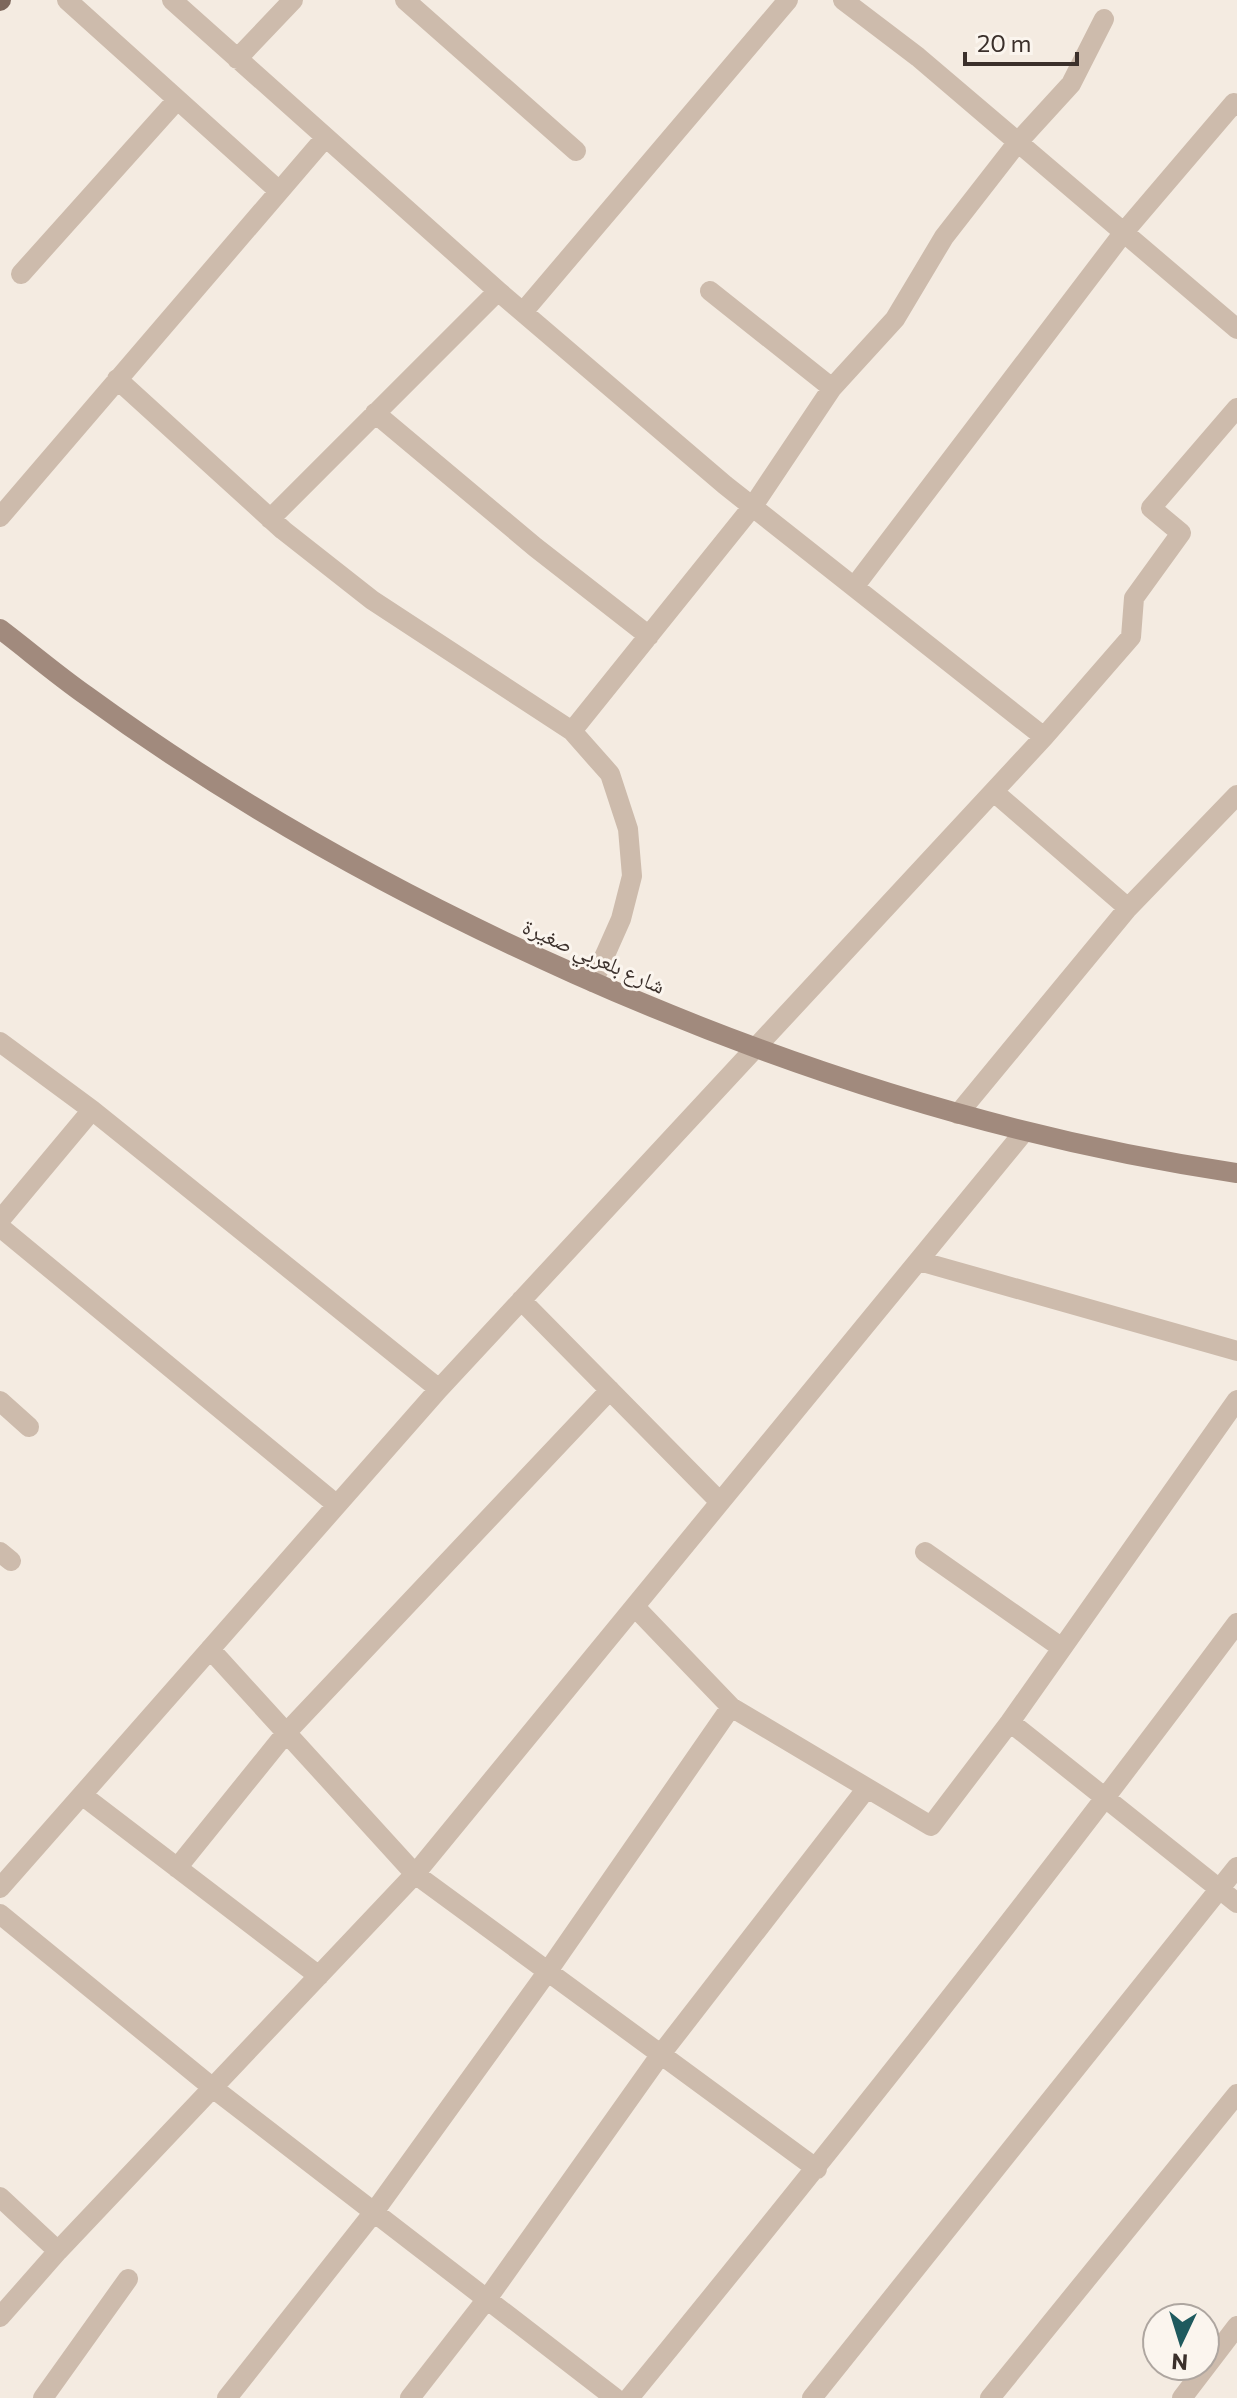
<svg xmlns="http://www.w3.org/2000/svg" width="1237" height="2398" viewBox="0 0 1237 2398" font-family="Commissioner,'Noto Naskh Arabic',sans-serif">
  <rect width="100%" height="100%" fill="#f4ebe1"/>
  <g fill="none" stroke-linecap="round" stroke-linejoin="round">
    <!-- street -->
    <path stroke="#cdbbac" stroke-width="20" d="M67 0 279 191
      M172 0 498 291 725 485 1044 737
      M405 0 576 151
      M843 0 918 57 1237 329
      M237 59 293 0
      M21 274 177 100
      M710 291 832 388
      M523 312 788 0
      M117 379 283 530 372 600 572 731 610 774 628 829 632 876 621 919 593 982
      M375 413 535 547 649 636
      M0 517 325 138
      M270 519 498 291
      M854 587 1124 232 1234 103 1237 106
      M572 731 753 506 832 388 895 319 944 237 1018 142 1071 84 1104 19
      M994 792 1128 908
      M0 1042 92 1110 439 1389
      M958 1114 1128 908 1237 795
      M0 1220 92 1110
      M0 1227 337 1505
      M919 1261 1237 1351
      M521 1300 720 1502
      M0 1401 29 1427
      M0 1552 11 1561
      M925 1552 1062 1648
      M635 1607 731 1707 931 1826 1010 1722 1237 1400
      M210 1649 415 1874 817 2169
      M1010 1722 1237 1903
      M82 1795 319 1976
      M177 1868 286 1733 610 1390
      M0 1888 439 1389 1044 737 1131 637 1134 598 1181 533 1151 508 1237 408
      M0 1914 213 2088 615 2398
      M0 2197 58 2251
      M0 2317 58 2251 415 1874 1024 1132
      M43 2398 128 2279
      M227 2398 374 2212 548 1971 731 1707
      M410 2398 487 2299 661 2054 867 1788
      M629 2398C837 2144 1041 1886 1237 1623
      M812 2398 1237 1867
      M990 2398 1237 2094
      M1182 2398 1237 2326"/>
    <!-- secondary -->
    <path stroke="#a18a7d" stroke-width="20" d="M0 629C29 651 57 675 87 696 238 806 404 898 575 974 788 1069 1006 1139 1237 1173"/>
    <!-- primary -->
    <path stroke="#7d675c" stroke-width="20" d="M0 1 1 0"/>
  </g>
  <g text-anchor="middle" stroke-width="6" stroke-linejoin="round" paint-order="stroke">
    <!-- street labels -->
    <g font-size="22" fill="#3b302b" stroke="#fbf5ee">
      <text transform="translate(594 956) rotate(24)" y="8">شارع بلعربي صغيرة</text>
    </g>
  </g>
  <!-- north arrow -->
  <g transform="translate(1181 2342) rotate(184)"><circle r="38" fill="#fbf5ee" stroke="#aea6a0" stroke-width="2"/>
  <path d="M0-6L14 30L0 20L-14 30Z" fill="#1f5a5e"/>
  <text y="-12" font-size="22" font-weight="bold" text-anchor="middle" fill="#3b302b">N</text>
  </g>
  <!-- scale -->
  <path d="M965 52v12h112v-12" fill="none" stroke="#3b302b" stroke-width="4"/>
  <text x="977" y="52" font-size="24" fill="#3b302b" stroke="#fbf5ee" stroke-width="6" paint-order="stroke">20 m</text>
</svg>
